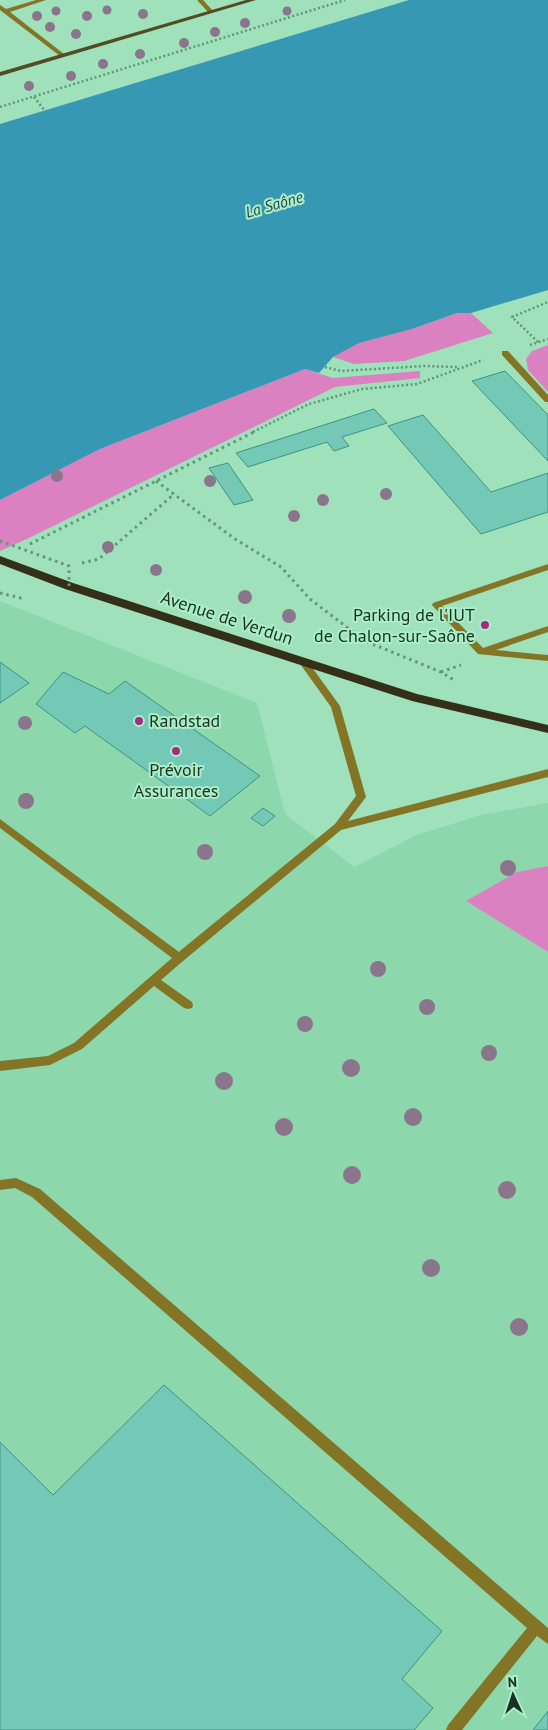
<svg xmlns="http://www.w3.org/2000/svg" width="548" height="1730" viewBox="0 0 548 1730" font-family="'PT Sans',sans-serif">
  <rect width="100%" height="100%" fill="#9ee1ba"/>
  <!-- built -->
  <path fill="#8dd7ad" d="M0 601 257 703 285 814 354 867 417 835 481 815 548 803V1730H0Z"/>
  <!-- green -->
  <path fill="#db80c1" d="M457 313H471L493 333 404 361 354 364 333 357 358 343 412 329Z
    M548 345V392L528 370 526 359 532 351Z
    M305 369 333 378 420 371V378L335 387 29 538 0 551V500L100 449Z
    M548 866V952L466 901 517 872Z"/>
  <!-- water -->
  <path fill="#3698b2" d="M409 0H548V290L471 313H457L412 329 359 343 333 357 319 373 305 369 100 449 0 500V124Z"/>
  <!-- building -->
  <path fill="#74c8b6" stroke="#3e9382" d="M505 371 548 415V461L472 381Z
    M374 409 387 423 342 437 349 446 334 451 327 442 248 467 236 453Z
    M423 415 491 492 548 473V512L481 534 388 426Z
    M228 463 253 500 234 505 209 468Z
    M0 662 29 683 0 703Z
    M63 672 109 694 125 681 260 776 210 816 85 726 75 733 36 704Z
    M263 808 275 816 263 826 251 818Z
    M164 1385 442 1631 402 1679 433 1708 414 1730H0V1442L53 1495Z
    M548 1711V1730H533Z"/>
  <g fill="none" stroke-linecap="round" stroke-linejoin="round">
    <!-- path-far1 -->
    <path stroke="#639578" stroke-width="2.5" stroke-dasharray="2 2.5" stroke-linecap="butt" d="M34 97 45 111
      M0 107 345 0
      M538 342 512 317 548 302
      M530 345 548 339
      M325 367 341 371 424 366 458 367
      M253 432 309 404 362 389 417 384 483 360"/>
    <!-- path -->
    <path stroke="#639578" stroke-width="3" stroke-dasharray="2.5 4" stroke-linecap="butt" d="M156 481 235 539 281 567 310 599 365 641 441 672 454 680
      M30 544 256 431
      M82 563 99 559 173 495
      M0 593 21 598 25 596
      M441 672 461 665"/>
    <!-- lane -->
    <path fill="#847526" fill-rule="evenodd" d="M502 351H508L548 395V402H545L502 355Z
      M548 564V570L442 606 483 648 548 626V632L496 650 548 655V661L478 654 432 605 433 603Z
      M0 819 183 955 184 958 183 961 161 980 192 1002 193 1005 192 1008 188 1009 184 1008 154 986 82 1049 50 1065 0 1071V1061L48 1056 74 1043 172 958 0 828Z
      M16 1178 40 1189 548 1628V1644L537 1636 462 1730H446L448 1725 527 1628 32 1197 15 1188 0 1190V1180Z"/>
    <!-- street -->
    <path fill="#847526" fill-rule="evenodd" d="M36 0H46L10 12 64 54V56H60L0 10V5L6 9Z
      M197 0H203L213 11V13H209Z
      M303 658 306 659 340 706 366 797 348 821 548 769V777L341 830 183 961H175L174 958 175 955 335 824 356 796 331 707 298 661Z"/>
    <!-- secondary -->
    <path fill="#534b23" fill-rule="evenodd" d="M246 0H256L0 76V72Z"/>
    <!-- primary -->
    <path fill="#332f18" fill-rule="evenodd" d="M0 556 73 583 417 694 548 725V733L412 701 65 589 0 564Z"/>
    <!-- path-bridge -->
    <path stroke="#639578" stroke-width="3" stroke-dasharray="2.5 4" stroke-linecap="butt" d="M0 541 69 566V586"/>
  </g>
  <!-- trees -->
  <g fill="#8b758c">
    <circle cx="107" cy="10" r="4.5"/>
    <circle cx="56" cy="11" r="4.5"/>
    <circle cx="287" cy="11" r="4.5"/>
    <circle cx="143" cy="14" r="5"/>
    <circle cx="37" cy="16" r="5"/>
    <circle cx="87" cy="16" r="5"/>
    <circle cx="245" cy="23" r="5"/>
    <circle cx="50" cy="27" r="5"/>
    <circle cx="215" cy="32" r="5"/>
    <circle cx="76" cy="34" r="5"/>
    <circle cx="184" cy="43" r="5"/>
    <circle cx="140" cy="54" r="5"/>
    <circle cx="103" cy="64" r="5"/>
    <circle cx="71" cy="76" r="5"/>
    <circle cx="29" cy="86" r="5"/>
    <circle cx="57" cy="476" r="6"/>
    <circle cx="210" cy="481" r="6"/>
    <circle cx="386" cy="494" r="6"/>
    <circle cx="323" cy="500" r="6"/>
    <circle cx="294" cy="516" r="6"/>
    <circle cx="108" cy="547" r="6"/>
    <circle cx="156" cy="570" r="6"/>
    <circle cx="245" cy="597" r="7"/>
    <circle cx="289" cy="616" r="7"/>
    <circle cx="25" cy="723" r="7"/>
    <circle cx="26" cy="801" r="8"/>
    <circle cx="205" cy="852" r="8"/>
    <circle cx="508" cy="868" r="8"/>
    <circle cx="378" cy="969" r="8"/>
    <circle cx="427" cy="1007" r="8"/>
    <circle cx="305" cy="1024" r="8"/>
    <circle cx="489" cy="1053" r="8"/>
    <circle cx="351" cy="1068" r="9"/>
    <circle cx="224" cy="1081" r="9"/>
    <circle cx="413" cy="1117" r="9"/>
    <circle cx="284" cy="1127" r="9"/>
    <circle cx="352" cy="1175" r="9"/>
    <circle cx="507" cy="1190" r="9"/>
    <circle cx="431" cy="1268" r="9"/>
    <circle cx="519" cy="1327" r="9"/>
  </g>
  <!-- markers -->
  <g fill="#a12c86" stroke="#abeec7" stroke-width="2">
    <circle cx="485" cy="625" r="5"/>
    <circle cx="139" cy="721" r="5"/>
    <circle cx="176" cy="751" r="5"/>
  </g>
  <g text-anchor="middle" stroke-width="4" stroke-linejoin="round" paint-order="stroke">
    <!-- far-water labels -->
    <g font-size="16" font-style="italic" fill="#29474f" stroke="#abeec7">
      <text transform="translate(274 204) rotate(-16)" y="6">La Saône</text>
    </g>
    <!-- poi labels -->
    <g font-size="18" fill="#173223" stroke="#abeec7" text-anchor="end">
      <text x="475" y="621">Parking de l'IUT<tspan x="475" dy="21">de Chalon-sur-Saône</tspan></text>
      <text x="149" y="727" text-anchor="start">Randstad</text>
      <text x="176" y="776" text-anchor="middle">Prévoir<tspan x="176" dy="21">Assurances</tspan></text>
    </g>
    <!-- street labels -->
    <g font-size="18" fill="#173223" stroke="#abeec7">
      <text transform="translate(227 618) rotate(18)" y="6">Avenue de Verdun</text>
    </g>
  </g>
  <!-- north arrow -->
  <g transform="translate(513 1695) rotate(357)" stroke="#abeec7" stroke-width="4" paint-order="stroke">
  <path d="M0-4L9 19L0 12L-9 19Z" fill="#173223"/>
  <text y="-8" font-size="14" font-weight="bold" text-anchor="middle" fill="#173223">N</text>
  </g>
</svg>
